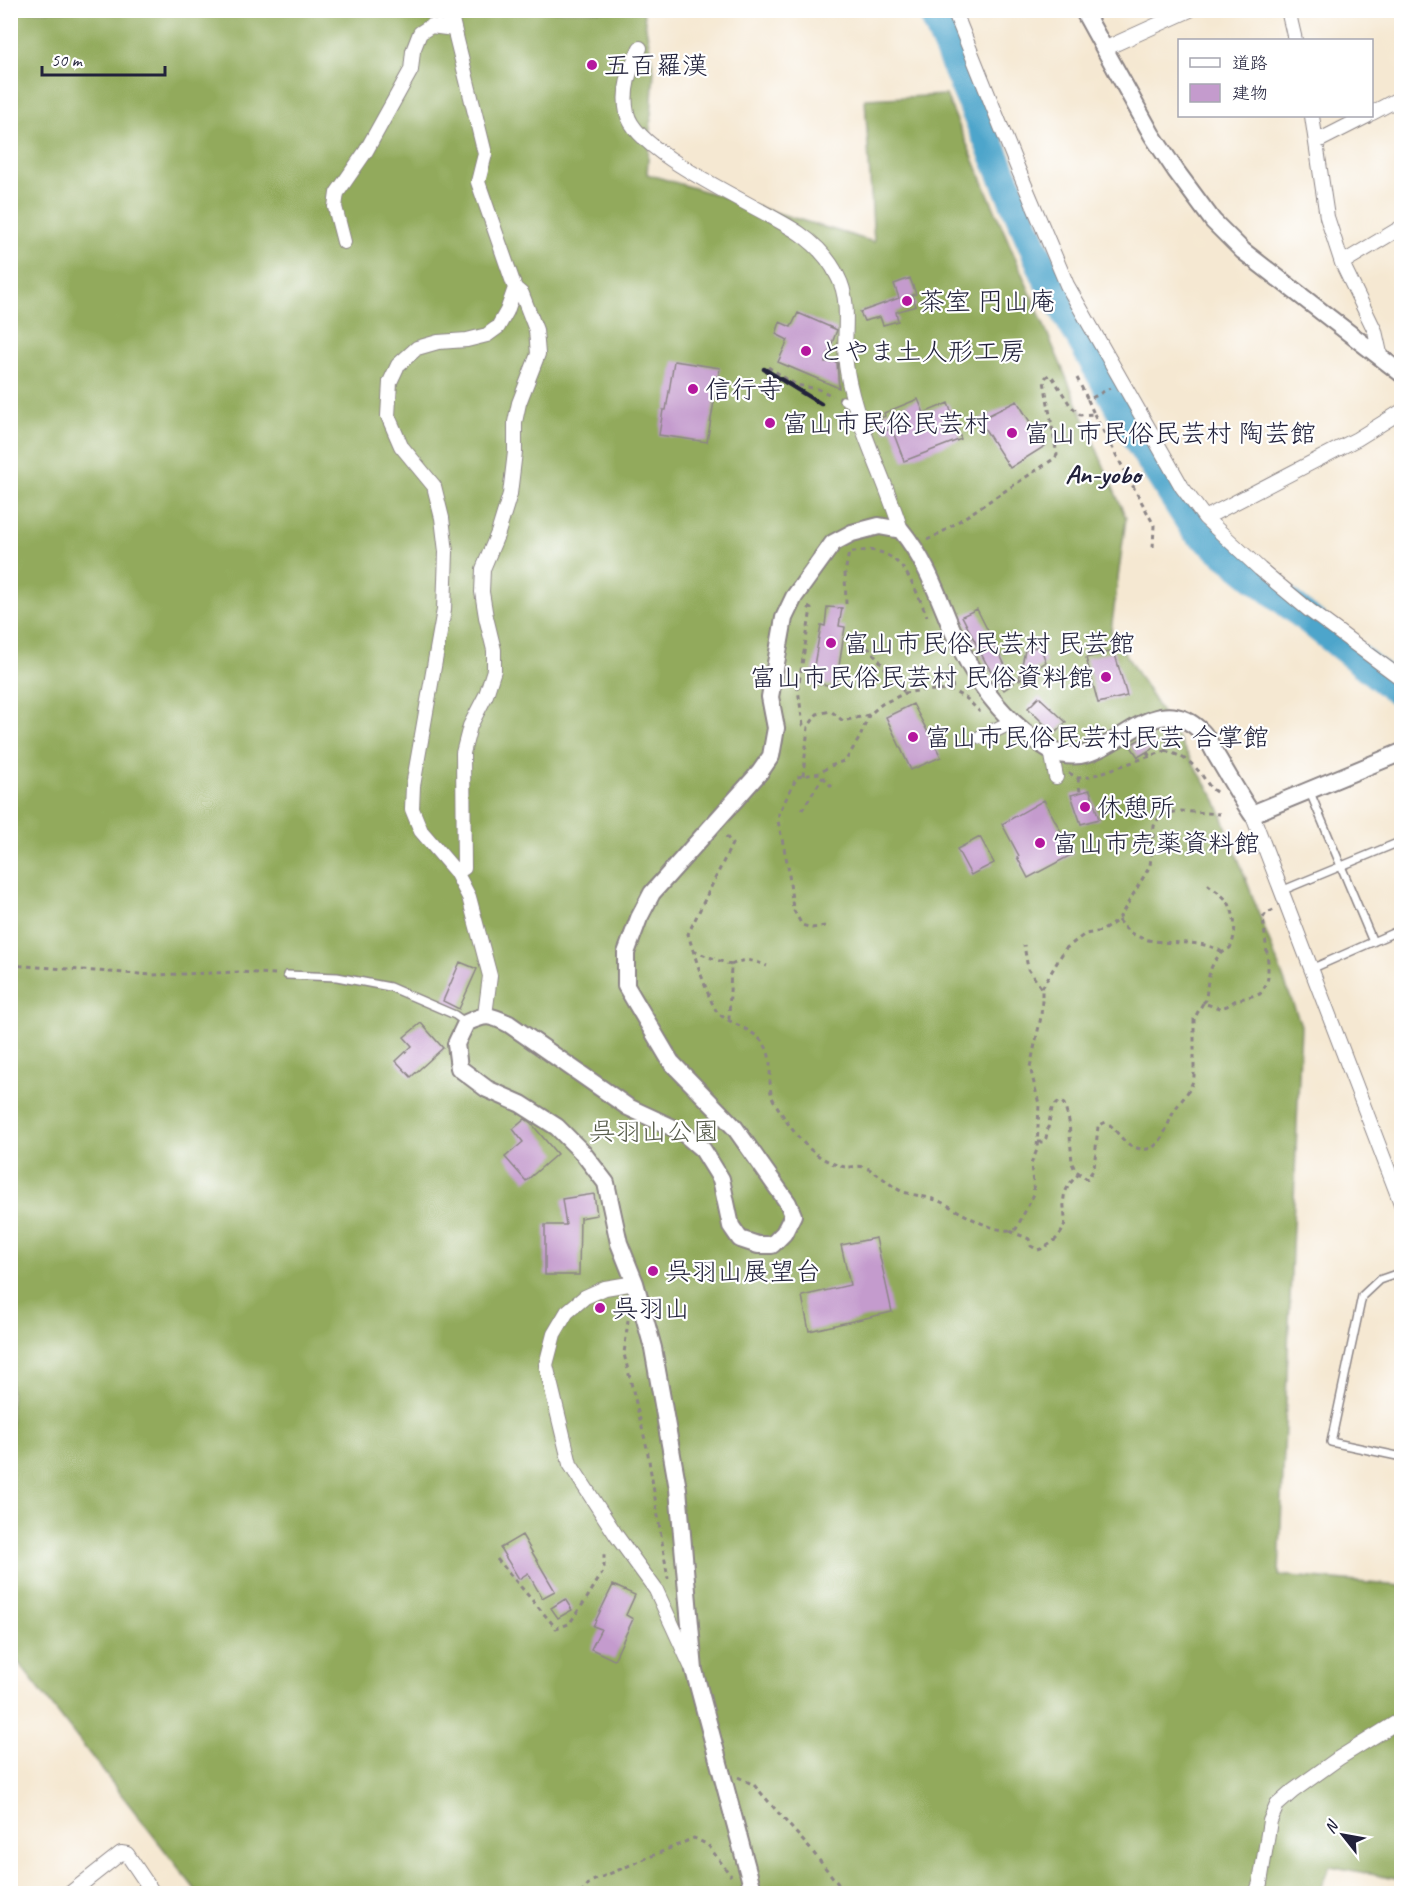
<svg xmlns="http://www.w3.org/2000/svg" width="1412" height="1904" viewBox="0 0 1412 1904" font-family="Caveat,'Klee One',sans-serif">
  <rect width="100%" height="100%" fill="#fff"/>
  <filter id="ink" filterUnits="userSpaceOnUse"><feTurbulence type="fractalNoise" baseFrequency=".0167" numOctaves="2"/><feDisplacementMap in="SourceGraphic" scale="12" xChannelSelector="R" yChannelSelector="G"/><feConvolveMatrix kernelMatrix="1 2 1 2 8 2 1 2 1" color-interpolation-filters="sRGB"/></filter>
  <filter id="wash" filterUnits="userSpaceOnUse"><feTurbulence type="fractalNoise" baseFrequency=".008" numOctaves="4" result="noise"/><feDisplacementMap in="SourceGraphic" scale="24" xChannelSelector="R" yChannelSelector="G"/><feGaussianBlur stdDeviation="1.35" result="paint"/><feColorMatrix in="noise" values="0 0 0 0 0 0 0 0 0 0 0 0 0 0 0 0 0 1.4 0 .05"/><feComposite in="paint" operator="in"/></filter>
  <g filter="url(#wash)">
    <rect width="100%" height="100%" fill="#f5e8d2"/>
    <!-- forest -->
    <path fill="#92aa5b" stroke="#5a664b" stroke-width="1.5" d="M11 11H643L654 71 647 174 874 242 865 99 946 95 1126 518 1111 631 1216 800 1301 1025 1279 1575 1401 1586V1880L1330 1866 1318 1894 198 1893 11 1653Z"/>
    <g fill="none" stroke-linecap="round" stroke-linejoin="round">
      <!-- river -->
      <path stroke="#4ea5cb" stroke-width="30" d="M932 10 1048 280 1139 442 1194 528 1402 694"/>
    </g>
    <g id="blocks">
      <!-- building -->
      <path fill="#c49bcd" d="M910 278 916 294 912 295 916 306 896 312 898 321 883 325 880 317 864 321 860 312 899 298 894 284Z
        M798 313 837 330 825 362H837L839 388 778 362 788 340 776 334 780 322 791 327Z
        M674 361 720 368 707 442 659 435 663 410H666Z
        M918 399 924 413 948 403 961 439 904 461 892 429 884 431 880 418 885 416 884 413Z
        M1017 401 1045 446 1010 468 979 420Z
        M827 607 842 608 839 626 845 627 836 686 811 683 821 625 825 626Z
        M977 609 1014 683 1004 690 987 665 962 616Z
        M1040 646 1046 662 1019 680 1025 650Z
        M1114 651 1127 696 1098 703 1086 658Z
        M1039 697 1066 722 1054 734 1028 708Z
        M913 704 941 757 911 770 886 717Z
        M1149 734 1157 746 1138 757 1130 745Z
        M1090 790 1099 819 1081 824 1071 795Z
        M1044 800 1073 854 1028 878 1017 857 1019 856 1002 824Z
        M980 837 994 863 971 875 957 849Z
        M460 962 477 969 459 1009 443 1001Z
        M421 1023 443 1048 411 1077 396 1061 412 1046 404 1037Z
        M525 1119 531 1123 557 1154 526 1181 505 1157 523 1142 513 1129Z
        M594 1194 597 1215 580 1218 579 1275H545V1225H566L562 1199Z
        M876 1238 892 1312 809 1331 802 1296 850 1285 841 1245Z
        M522 1535 555 1591 542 1598 528 1573 519 1579 500 1548Z
        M613 1585 635 1595 626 1615 633 1619 614 1660 591 1649 601 1629 593 1626Z
        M565 1599 572 1610 558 1618 551 1608Z"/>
    </g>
  </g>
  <g filter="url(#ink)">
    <use href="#blocks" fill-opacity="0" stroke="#8c8586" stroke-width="1.5"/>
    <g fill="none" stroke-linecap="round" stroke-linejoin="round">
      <defs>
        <path id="service" d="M843 400 855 406
          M1309 790 1373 942
          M1281 891 1402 841
          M1311 969 1402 929
          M287 975 337 977 390 987 455 1015 466 1023
          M1402 1272 1379 1280 1362 1296 1331 1442 1402 1457"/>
        <path id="minor" d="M452 10V20L485 154 478 182 515 288 507 311 498 327 487 335 467 340 438 342 417 348 398 365 390 382 388 416 401 446 434 486 442 518 446 552 444 610 413 786 412 809 421 831 456 872 469 897 490 976 485 1015
          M954 10 1018 169 1067 285 1182 487 1205 518 1260 569 1309 610 1402 679
          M1288 10 1295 40
          M640 48C630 68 622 90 627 113 635 154 763 208 799 233 815 244 830 260 838 277 853 305 841 341 847 371 856 426 885 477 901 530
          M1104 49 1190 10
          M1372 113 1402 97
          M1312 116 1327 217 1342 263 1375 331 1381 358
          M1316 142 1367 116
          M344 242 335 207 337 193 366 151 411 70 413 51 420 33 431 26 454 29
          M1342 263 1402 227
          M1205 518 1357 439 1402 411
          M981 737 1012 722
          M1051 750 1056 777
          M1252 814 1402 1206
          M456 872 464 868 463 753 470 726 486 695 494 670V650L486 617 482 592 483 569 498 533 510 494 515 452V422L519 403 538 354 536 330 522 294 515 288
          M635 1283 605 1288 585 1297 567 1312 554 1334 546 1365 570 1464 616 1535 656 1590 691 1666
          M69 1894 121 1853 127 1854 154 1894
          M1256 1894 1260 1883 1270 1821 1277 1805 1293 1791 1339 1758 1402 1719"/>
        <path id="tertiary" d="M1083 10 1152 135 1176 171 1213 221 1243 251 1402 374
          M754 1894 694 1670 678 1489 653 1348 635 1283 619 1243 606 1183 583 1153 557 1127 521 1104 487 1089 459 1068 456 1044 466 1023C486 1014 489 1014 509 1024L628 1107 682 1132 703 1150 721 1179 731 1226 740 1239 758 1245H772L784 1233 793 1215 788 1203 735 1128 671 1062 626 986V953L639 918 652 893 760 772 771 756 776 728 770 697 784 618 794 597 833 543 852 533 879 526 901 530C926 561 936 591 951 627 972 677 1001 721 1049 749 1107 782 1148 678 1202 732 1208 738 1212 748 1216 755 1228 775 1239 795 1252 814L1402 752"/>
      </defs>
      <!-- service casing -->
      <use href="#service" stroke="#8c8586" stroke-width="10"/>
      <!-- minor casing -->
      <use href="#minor" stroke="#8c8586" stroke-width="16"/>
      <!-- tertiary casing -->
      <use href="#tertiary" stroke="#8c8586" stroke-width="20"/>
      <!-- path -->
      <path stroke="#8c8586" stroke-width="3" stroke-dasharray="4.5 4.5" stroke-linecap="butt" d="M465 18 525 10
        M768 367 796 385 818 389 833 396
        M1077 378 1088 400
        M1094 414 1154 525 1153 549
        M927 540 941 533 1055 458 1057 455 1044 381 1046 377 1049 375 1053 378 1070 405 1080 415 1094 414 1088 400 1110 388
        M852 552C859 552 869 549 876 551 906 557 916 592 927 616
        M846 604 845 573 849 552
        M808 607 811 609 798 689 803 725 808 727
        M848 647 870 649 905 693
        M950 666 953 691
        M1165 751C1179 754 1192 762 1201 774 1207 782 1210 790 1220 794
        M1147 752 1150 757
        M1069 773 1078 778 1089 777 1165 751 1170 732
        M803 776 808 727 817 714 831 711 843 721 869 715
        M823 777 832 787
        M1078 778 1080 792
        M802 810 823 777
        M726 836 732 844 688 934C692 947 710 1007 719 1014 733 1025 753 1029 764 1044 776 1061 765 1086 774 1101 790 1128 809 1158 841 1166 849 1169 858 1164 867 1168 880 1174 889 1185 901 1191 914 1196 928 1196 941 1202 960 1211 995 1236 1016 1229L1034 1194 1031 1164 1037 1150 1039 1104 1030 1067 1041 1017 1042 1000V989L1028 969 1024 945
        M1118 920C1144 957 1192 932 1222 952
        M825 926 812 928 802 925 793 909 788 866 778 821 779 813 797 777 820 773 828 767 846 760 860 737 869 715 882 704 905 693 924 690 953 691 967 699 980 712
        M693 951 731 965 729 1019
        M10 965 153 975 241 972 276 974
        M731 965C745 958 753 960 767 966
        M1042 988 1065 949 1085 934 1102 931 1118 920 1150 866 1154 826 1159 817 1162 814 1180 811 1220 814
        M1203 1003 1206 1000C1208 978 1208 959 1230 948 1237 934 1236 916 1228 902 1223 895 1213 889 1206 883
        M1038 1142H1043L1046 1138 1052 1108 1059 1101 1064 1104 1069 1121 1072 1163 1075 1170 1087 1179 1094 1169 1098 1126 1106 1122C1117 1129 1121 1142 1134 1147 1163 1158 1165 1124 1176 1108 1184 1097 1192 1089 1194 1076V1019L1203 1003 1219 1008 1227 1006 1236 1000 1260 994 1267 983 1268 977V962L1263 918 1266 913 1274 910
        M1010 1231 1029 1239 1031 1246 1038 1250C1050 1246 1064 1235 1065 1221 1065 1213 1063 1205 1064 1197 1066 1187 1072 1180 1079 1174
        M628 1320 624 1354 647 1448 668 1579
        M497 1559 556 1628 569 1624 587 1598 604 1570V1554
        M738 1777 754 1785 812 1851 846 1894
        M581 1894 590 1882 694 1838 708 1845 731 1876"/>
      <!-- service -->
      <use href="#service" stroke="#fff" stroke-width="7"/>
      <!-- minor -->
      <use href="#minor" stroke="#fff" stroke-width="14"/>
      <!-- tertiary -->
      <use href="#tertiary" stroke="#fff" stroke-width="16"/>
      <!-- rail -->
      <path stroke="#22223b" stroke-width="4.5" d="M764 369 821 404"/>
    </g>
  </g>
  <!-- markers -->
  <g fill="#b5179e" stroke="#fff" stroke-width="2">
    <circle cx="592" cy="65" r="6"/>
    <circle cx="907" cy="301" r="6"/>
    <circle cx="806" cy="351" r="6"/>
    <circle cx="693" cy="389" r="6"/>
    <circle cx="770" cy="423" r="6"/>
    <circle cx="1012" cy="433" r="6"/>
    <circle cx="831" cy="643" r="6"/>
    <circle cx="1106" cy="677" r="6"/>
    <circle cx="913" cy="737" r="6"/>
    <circle cx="1085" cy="807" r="6"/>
    <circle cx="1040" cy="843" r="6"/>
    <circle cx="653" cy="1271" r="6"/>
    <circle cx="600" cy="1308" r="6"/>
  </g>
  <g text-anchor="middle" stroke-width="4.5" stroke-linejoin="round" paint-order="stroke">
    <!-- poi labels -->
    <g font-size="26" fill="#22223b" stroke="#fff" text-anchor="start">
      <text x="604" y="74">五百羅漢</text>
      <text x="919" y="310">茶室 円山庵</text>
      <text x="818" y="360">とやま土人形工房</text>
      <text x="705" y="398">信行寺</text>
      <text x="782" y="432">富山市民俗民芸村</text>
      <text x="1024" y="442">富山市民俗民芸村 陶芸館</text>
      <text x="843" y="652">富山市民俗民芸村 民芸館</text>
      <text x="1094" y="686" text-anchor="end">富山市民俗民芸村 民俗資料館</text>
      <text x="925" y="746">富山市民俗民芸村民芸 合掌館</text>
      <text x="1097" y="816">休憩所</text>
      <text x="1052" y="852">富山市売薬資料館</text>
      <text x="665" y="1280">呉羽山展望台</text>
      <text x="612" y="1317">呉羽山</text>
    </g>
    <!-- park labels -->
    <g font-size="26" fill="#565b4a" stroke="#fff">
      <text x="654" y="1140">呉羽山公園</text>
    </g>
    <!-- neighbourhood labels -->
    <g font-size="27" font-weight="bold" fill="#22223b" stroke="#fff">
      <text x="1103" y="483">An-yobo</text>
    </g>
  </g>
  <!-- margin -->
  <rect width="1412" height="1904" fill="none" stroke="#fff" stroke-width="36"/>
  <!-- legend -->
  <rect x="1178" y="39" width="195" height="78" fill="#ffffff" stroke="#a7a7b1" stroke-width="1.5"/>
  <rect x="1190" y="58" width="30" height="9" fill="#ffffff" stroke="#a7a7b1" stroke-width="1.5"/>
  <text x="1232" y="69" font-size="18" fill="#22223b">道路</text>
  <rect x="1190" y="84" width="30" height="18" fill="#c49bcd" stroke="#a7a7b1" stroke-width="1.5"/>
  <text x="1232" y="99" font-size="18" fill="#22223b">建物</text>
  <!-- north arrow -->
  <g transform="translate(1343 1835) rotate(301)" stroke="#ffffff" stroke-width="4.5" paint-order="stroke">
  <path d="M0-4.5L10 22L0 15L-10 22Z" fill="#22223b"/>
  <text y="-9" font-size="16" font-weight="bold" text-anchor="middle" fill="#22223b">N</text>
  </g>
  <!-- scale -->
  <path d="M42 66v9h123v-9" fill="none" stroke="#22223b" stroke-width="3"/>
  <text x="51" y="66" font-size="18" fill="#22223b" stroke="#ffffff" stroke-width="4.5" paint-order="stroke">50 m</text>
</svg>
